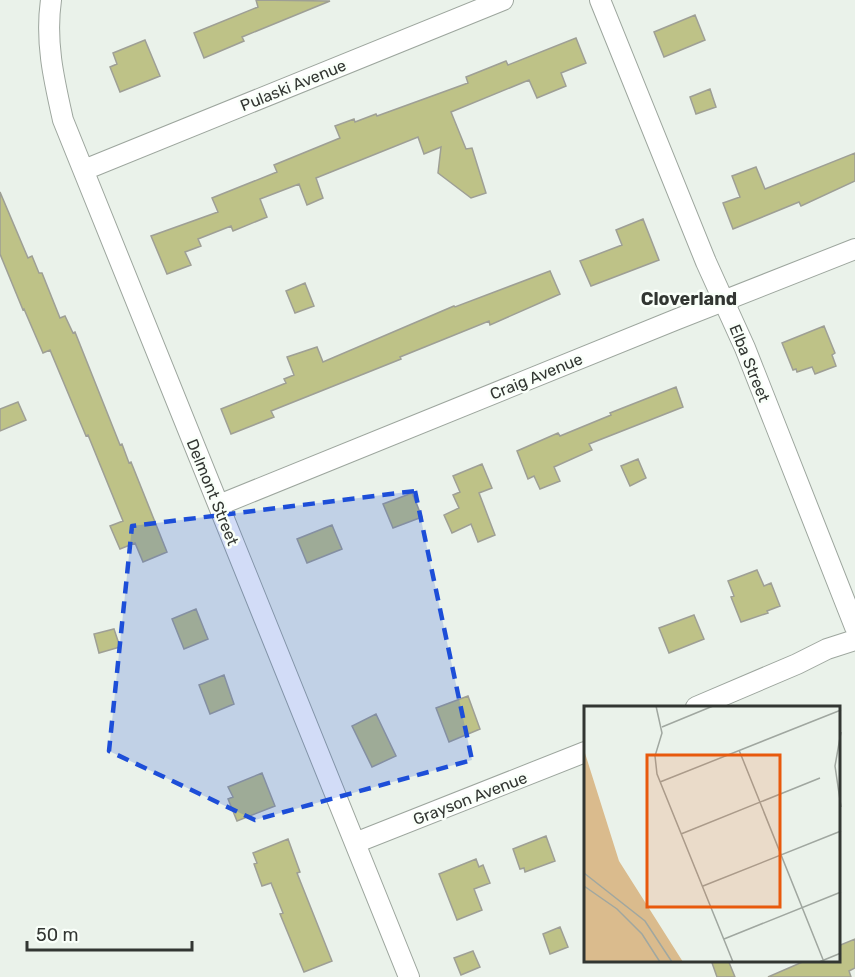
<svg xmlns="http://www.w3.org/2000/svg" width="855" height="977" viewBox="0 0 855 977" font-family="Rubik,sans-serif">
  <rect width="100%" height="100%" fill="#eaf2ea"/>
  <!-- building -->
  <path fill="#bec287" stroke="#9e9f95" stroke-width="1.5" d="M256 0 330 1 242 37 244 41 204 58 194 33 258 7Z
    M695 15 705 40 664 57 654 32Z
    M576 38 586 63 561 73 566 86 537 98 529 80 451 112 466 149 472 148 486 193 471 198 438 173 441 147 424 154 418 137 316 178 323 198 307 205 299 184 260 199 267 217 233 231 231 226 198 239 201 246 185 252 191 265 167 274 151 236 218 212 212 198 277 172 274 165 340 138 335 126 354 119 355 122 376 114 377 116 468 83 466 77 506 61 508 65Z
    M145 40 160 76 120 92 110 67 117 64 113 53Z
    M710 89 716 107 696 114 690 97Z
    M855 153V181L801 206 799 202 733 229 723 203 740 197 732 176 756 167 765 189Z
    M0 192 28 258 32 256 39 273H42L60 318 65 316 73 333 75 332 120 445 122 444 129 463 131 462 167 552 143 562 135 543 120 549 110 526 123 521 88 435 86 436 50 350 43 353 24 309 23 310 0 254Z
    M643 219 659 260 591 286 580 261 622 245 616 230Z
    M550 271 560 294 490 325 489 321 400 357 401 359 271 411 274 417 231 434 221 409 286 383 284 379 294 375 287 357 317 347 323 362 454 306 455 307Z
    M305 283 314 306 295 313 286 291Z
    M824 326 835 353 832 355 836 366 815 374 812 367 797 372 796 369 793 370 782 343Z
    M676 387 683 407 589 444 592 450 554 467 560 481 540 489 534 476 528 479 517 451 558 433 560 436 611 415 610 413Z
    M18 402 26 420 0 431V409Z
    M638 459 646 478 630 486 621 466Z
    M482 464 492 488 479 493 495 535 478 542 471 524 452 533 444 515 459 508 453 495 460 492 453 476Z
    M412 493 422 517 393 528 383 504Z
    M332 525 342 549 307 563 297 539Z
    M757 570 764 586 771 583 780 606 767 611 768 613 741 622 731 597 734 596 728 581Z
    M196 609 208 639 184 649 172 619Z
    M694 615 704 639 669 653 659 628Z
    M114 629 120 647 99 653 94 634Z
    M224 675 234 704 210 714 199 685Z
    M468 696 480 729 449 742 436 708Z
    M376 714 396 756 372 767 352 726Z
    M262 773 275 806 237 821 228 799 233 797 228 787Z
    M546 836 555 861 525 872 524 868 520 869 513 849Z
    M288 839 300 872 297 873 332 961 304 972 280 914 283 913 271 883 262 886 254 864 257 863 253 853Z
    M476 859 479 867 483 865 490 883 474 889 482 910 457 920 439 874Z
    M560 927 568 947 550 954 543 934Z
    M855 939V968L849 971 851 977H768L807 960H838V946Z
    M473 951 480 967 461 975 454 958Z
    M711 960H728L735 977H717Z"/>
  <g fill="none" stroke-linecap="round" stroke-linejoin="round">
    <defs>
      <path id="minor" d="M51 0C45 42 54 80 63 120L409 977
        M600 0 706 262 745 348 855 627
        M84 170 503 0
        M219 505 675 320 855 249
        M696 707 797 664 827 649 855 640
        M355 843 585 752"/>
    </defs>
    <!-- minor casing -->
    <use href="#minor" stroke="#9da69e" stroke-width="22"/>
    <!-- minor -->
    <use href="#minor" stroke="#fff" stroke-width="20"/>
  </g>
  <!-- marked area -->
  <path fill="#1d4ed8" fill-opacity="0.2" stroke="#1d4ed8" stroke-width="4.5" stroke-dasharray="12 8" stroke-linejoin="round" d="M415 491 472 760 255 820 109 751 132 526Z"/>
  <g text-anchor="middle" stroke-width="5" stroke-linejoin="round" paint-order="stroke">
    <!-- street labels -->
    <g font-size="16" fill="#323632" stroke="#f9fff9">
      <text transform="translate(293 85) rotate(-22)" y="6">Pulaski Avenue</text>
      <text transform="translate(750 363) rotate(68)" y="6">Elba Street</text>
      <text transform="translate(536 376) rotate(-22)" y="6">Craig Avenue</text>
      <text transform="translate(213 492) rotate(68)" y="6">Delmont Street</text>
      <text transform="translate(470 798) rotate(-21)" y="6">Grayson Avenue</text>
    </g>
    <!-- neighbourhood labels -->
    <g font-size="18" font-weight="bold" fill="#323632" stroke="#f9fff9">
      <text x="689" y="305">Cloverland</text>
    </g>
  </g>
  <!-- overview -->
  <g transform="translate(584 706)">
    <rect width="256" height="256" fill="#eaf2ea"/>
    <path d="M0 44 35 155 99 256H0Z" fill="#dabb8d"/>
    <path fill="none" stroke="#a0a7a0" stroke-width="1.5" d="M72 0 78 27 71 50 73 68 149 256M78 21 129 0M257 26 251 60 257 101M155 44 240 256M76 76 257 4M97 128 236 72M0 167 61 215 88 256M0 180 33 203 58 228 76 256M119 180 257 125M140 233 257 186M235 256 257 247"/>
    <path fill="#e8590c" fill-opacity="0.15" stroke="#e8590c" stroke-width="3" d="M63 49H196V201H63Z"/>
    <rect width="256" height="256" fill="none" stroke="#323632" stroke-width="3"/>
  </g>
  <!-- scale -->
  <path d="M27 941v9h165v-9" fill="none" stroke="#323632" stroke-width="3"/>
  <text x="36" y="941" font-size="18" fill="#323632" stroke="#f9fff9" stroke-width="4.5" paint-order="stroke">50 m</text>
</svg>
